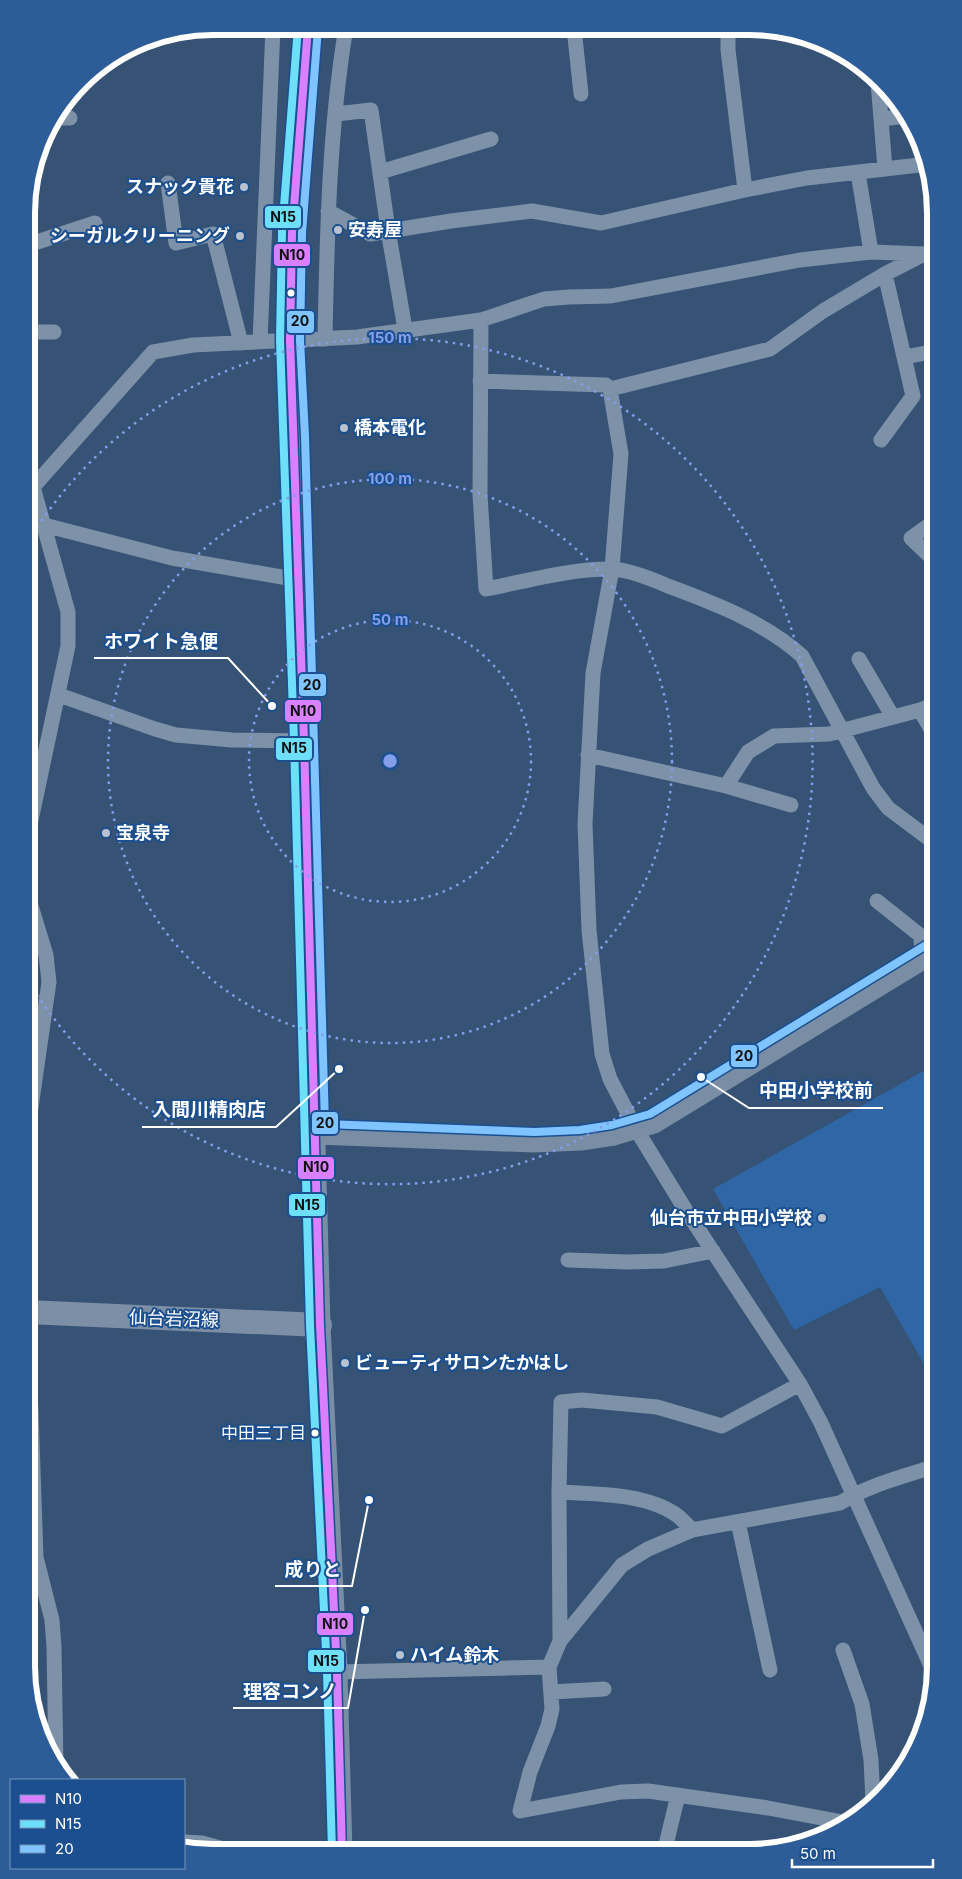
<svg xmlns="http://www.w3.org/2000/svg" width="962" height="1879" viewBox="0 0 962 1879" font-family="Inter,'Noto Sans JP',sans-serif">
  <rect width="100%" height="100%" fill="#365274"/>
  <!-- green -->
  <path fill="#2f66a5" d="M936 1064 935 1372 930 1375 880 1287 794 1330 713 1189Z"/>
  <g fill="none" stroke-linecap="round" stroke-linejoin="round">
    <!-- street -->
    <path stroke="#7d92a8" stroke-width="15" d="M574 28 581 94
      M728 29V50L745 190
      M878 82 885 169
      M336 114 371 110 388 230 405 329
      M55 118H70
      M881 119 908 116
      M380 172 491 139
      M858 173 871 252
      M168 183 176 243 213 234 241 343
      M328 211 370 234 451 221 532 211 601 223 745 190 807 178 928 164
      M28 245 95 223
      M481 320 480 495 486 589C527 581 569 569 610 569 628 569 652 579 668 586 714 603 766 623 802 656L873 788 888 808 936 844
      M28 332H54
      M325 339C327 235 329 130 346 27
      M260 342 273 27
      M905 357 936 351
      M480 381 606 385 610 389 621 454 612 569 593 673 585 824 589 930 602 1054 610 1079 636 1129 685 1209 800 1384 821 1423 935 1675
      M610 389 770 349 823 311 885 274 924 254
      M881 440 913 396 885 274
      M27 489 33 487 153 352 193 345 357 337 481 320 544 299 569 297 611 296 800 260 871 252 924 254 936 252
      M44 525 172 558 299 580
      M936 562 911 538 936 520
      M859 659 893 717
      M59 695 155 729 176 735 232 740 304 741
      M920 710 936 738
      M588 755 726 786 791 805
      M726 786 748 752 774 736 829 734 920 710 936 704
      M27 839 68 646V612L33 487
      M877 901 921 936 922 958
      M27 1135 49 982 46 955 27 893
      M568 1260 627 1262 664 1261 713 1251
      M27 1294 36 1557 52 1620 54 1647 56 1765
      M559 1492C596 1494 647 1493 678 1516 683 1520 688 1526 692 1530
      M738 1522 770 1670
      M560 1641 559 1492 561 1402 582 1400 657 1407 722 1426 800 1384
      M843 1650 862 1704 871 1760 873 1802
      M549 1667 552 1709 548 1726 530 1772 520 1811 621 1792 648 1791 768 1808 848 1823
      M337 1672 549 1667 560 1641 622 1565 648 1549 692 1530 840 1503C868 1485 903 1477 935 1466
      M552 1692 604 1689
      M184 1842 202 1843 231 1851
      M664 1853 678 1795"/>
    <!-- secondary -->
    <path stroke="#798da4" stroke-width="21" d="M308 27 292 233 290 340 304 741 320 1325 337 1672 342 1852
      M315 1134 534 1142 581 1140 614 1135 654 1123 936 951"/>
    <!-- primary -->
    <path stroke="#7d8ea7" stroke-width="24" d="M27 1312 320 1325"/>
    <defs>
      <path id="bus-1" d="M308 27 292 233 290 340 304 741 320 1325 337 1672 342 1852"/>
      <path id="bus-2" d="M298 27 282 232 280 340 294 741 310 1325 327 1672 332 1852"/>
      <path id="bus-3" d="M318 28 302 233 300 340 305 436 325 1124 534 1132 580 1130 612 1125 650 1114 931 942"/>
    </defs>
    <!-- bus-1 casing -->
    <use href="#bus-1" stroke="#1b4f8f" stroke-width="11"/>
    <!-- bus-2 casing -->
    <use href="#bus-2" stroke="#1b4f8f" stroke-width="11"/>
    <!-- bus-3 casing -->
    <use href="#bus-3" stroke="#1b4f8f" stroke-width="11"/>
    <!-- bus-1 -->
    <use href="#bus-1" stroke="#d880ff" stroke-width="8"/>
    <!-- bus-2 -->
    <use href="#bus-2" stroke="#6ddff8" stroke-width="8"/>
    <!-- bus-3 -->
    <use href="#bus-3" stroke="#80c4ff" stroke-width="8"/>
  </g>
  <!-- distance rings -->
  <g fill="none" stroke="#839eea" stroke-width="2.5" stroke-dasharray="2.5 5">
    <circle cx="390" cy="761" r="141"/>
    <circle cx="390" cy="761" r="282"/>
    <path d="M29 540A423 423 0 1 1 27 979"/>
  </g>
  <!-- markers -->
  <g fill="#b9c2ce" stroke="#1b4f8f" stroke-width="2">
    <circle cx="244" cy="187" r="5"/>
    <circle cx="338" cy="230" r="5"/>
    <circle cx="240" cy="236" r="5"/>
    <circle cx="344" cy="428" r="5"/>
    <circle cx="106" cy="833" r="5"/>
    <circle cx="822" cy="1218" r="5"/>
    <circle cx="345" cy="1363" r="5"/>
    <circle cx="400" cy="1655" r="5"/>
  </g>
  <g fill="#fff" stroke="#1b4f8f" stroke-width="2">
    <circle cx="291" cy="293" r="4.5"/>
    <circle cx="315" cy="1433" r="4.5"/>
  </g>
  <g text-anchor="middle" stroke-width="4" stroke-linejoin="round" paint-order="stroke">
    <!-- bus labels -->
    <g font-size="17" fill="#fff" stroke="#1b4f8f" text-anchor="end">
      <text x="306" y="1439">中田三丁目</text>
    </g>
    <!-- poi labels -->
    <g font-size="18" font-weight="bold" fill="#fff" stroke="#1b4f8f" text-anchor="start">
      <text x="234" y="193" text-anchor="end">スナック貴花</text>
      <text x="348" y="236">安寿屋</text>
      <text x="230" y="242" text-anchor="end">シーガルクリーニング</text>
      <text x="354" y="434">橋本電化</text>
      <text x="116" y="839">宝泉寺</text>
      <text x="812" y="1224" text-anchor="end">仙台市立中田小学校</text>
      <text x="355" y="1369">ビューティサロンたかはし</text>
      <text x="410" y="1661">ハイム鈴木</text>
    </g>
    <!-- street labels -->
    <g font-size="18" fill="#fff" stroke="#1b4f8f">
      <text transform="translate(174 1319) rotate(2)" y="6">仙台岩沼線</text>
    </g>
  </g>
  <!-- crop -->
  <path d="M0 0H962V1879H0ZM213 35H749A178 178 0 0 1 927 213V1666A178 178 0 0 1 749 1844H213A178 178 0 0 1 35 1666V213A178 178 0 0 1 213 35Z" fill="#2d5d98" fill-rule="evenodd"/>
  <path fill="none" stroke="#fff" stroke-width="6" d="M213 35H749A178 178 0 0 1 927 213V1666A178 178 0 0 1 749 1844H213A178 178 0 0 1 35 1666V213A178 178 0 0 1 213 35Z"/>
  <circle cx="390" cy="761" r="8" fill="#839eea" stroke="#1b4f8f" stroke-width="2.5"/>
  <g font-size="15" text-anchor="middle" font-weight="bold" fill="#839eea" stroke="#1b4f8f" stroke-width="4" stroke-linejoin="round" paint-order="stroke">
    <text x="390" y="343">150 m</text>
    <text x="390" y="484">100 m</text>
    <text x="390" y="625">50 m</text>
  </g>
  <!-- callouts -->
  <path fill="none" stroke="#fff" stroke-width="2" d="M272 706L228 658H94M701 1077L749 1108H883M339 1069L276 1127H142M369 1500L352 1586H275M365 1610L348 1708H233"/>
  <g fill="#fff" stroke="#1b4f8f" stroke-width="2">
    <circle cx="272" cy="706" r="5"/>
    <circle cx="701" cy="1077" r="5"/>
    <circle cx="339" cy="1069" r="5"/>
    <circle cx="369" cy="1500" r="5"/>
    <circle cx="365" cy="1610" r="5"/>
  </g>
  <g font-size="19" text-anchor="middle" font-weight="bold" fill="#fff" stroke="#1b4f8f" stroke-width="4" stroke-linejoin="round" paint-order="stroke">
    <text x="161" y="648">ホワイト急便</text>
    <text x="816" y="1097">中田小学校前</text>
    <text x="209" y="1116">入間川精肉店</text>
    <text x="313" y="1576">成りと</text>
    <text x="290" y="1698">理容コンノ</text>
  </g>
  <g stroke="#1b4f8f" stroke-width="2">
    <rect x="264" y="205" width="38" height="24" rx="5" fill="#6ddff8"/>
    <rect x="273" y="243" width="38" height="24" rx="5" fill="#d880ff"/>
    <rect x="286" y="310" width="29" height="24" rx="5" fill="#80c4ff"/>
    <rect x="298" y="673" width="29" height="24" rx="5" fill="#80c4ff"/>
    <rect x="284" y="699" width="38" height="24" rx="5" fill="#d880ff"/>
    <rect x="275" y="737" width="38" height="24" rx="5" fill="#6ddff8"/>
    <rect x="730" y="1044" width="28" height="24" rx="5" fill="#80c4ff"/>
    <rect x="311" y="1111" width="28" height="24" rx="5" fill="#80c4ff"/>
    <rect x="297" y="1156" width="38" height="24" rx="5" fill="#d880ff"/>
    <rect x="288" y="1193" width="38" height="24" rx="5" fill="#6ddff8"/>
    <rect x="316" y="1612" width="38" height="24" rx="5" fill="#d880ff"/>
    <rect x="307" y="1649" width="38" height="24" rx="5" fill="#6ddff8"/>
  </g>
  <g font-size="14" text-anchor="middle" font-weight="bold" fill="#111">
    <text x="283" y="222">N15</text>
    <text x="292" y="260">N10</text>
    <text x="300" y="326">20</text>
    <text x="312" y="690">20</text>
    <text x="303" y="716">N10</text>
    <text x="294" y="753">N15</text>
    <text x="744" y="1061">20</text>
    <text x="325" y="1128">20</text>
    <text x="316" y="1172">N10</text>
    <text x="307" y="1210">N15</text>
    <text x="335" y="1629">N10</text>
    <text x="326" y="1666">N15</text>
  </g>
  <!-- legend -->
  <rect x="10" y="1779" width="175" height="90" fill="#1b4f8f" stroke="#7695bc"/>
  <rect x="20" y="1795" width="25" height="8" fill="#d880ff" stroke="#7695bc"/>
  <text x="55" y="1804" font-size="15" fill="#ffffff">N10</text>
  <rect x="20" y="1820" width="25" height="8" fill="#6ddff8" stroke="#7695bc"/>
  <text x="55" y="1829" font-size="15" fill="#ffffff">N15</text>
  <rect x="20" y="1845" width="25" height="8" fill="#80c4ff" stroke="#7695bc"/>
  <text x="55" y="1854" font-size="15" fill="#ffffff">20</text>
  <!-- scale -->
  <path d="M792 1859v8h141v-8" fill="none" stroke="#ffffff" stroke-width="2.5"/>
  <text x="800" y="1859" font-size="15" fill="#ffffff" stroke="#1b4f8f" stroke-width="4" paint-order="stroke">50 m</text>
</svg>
